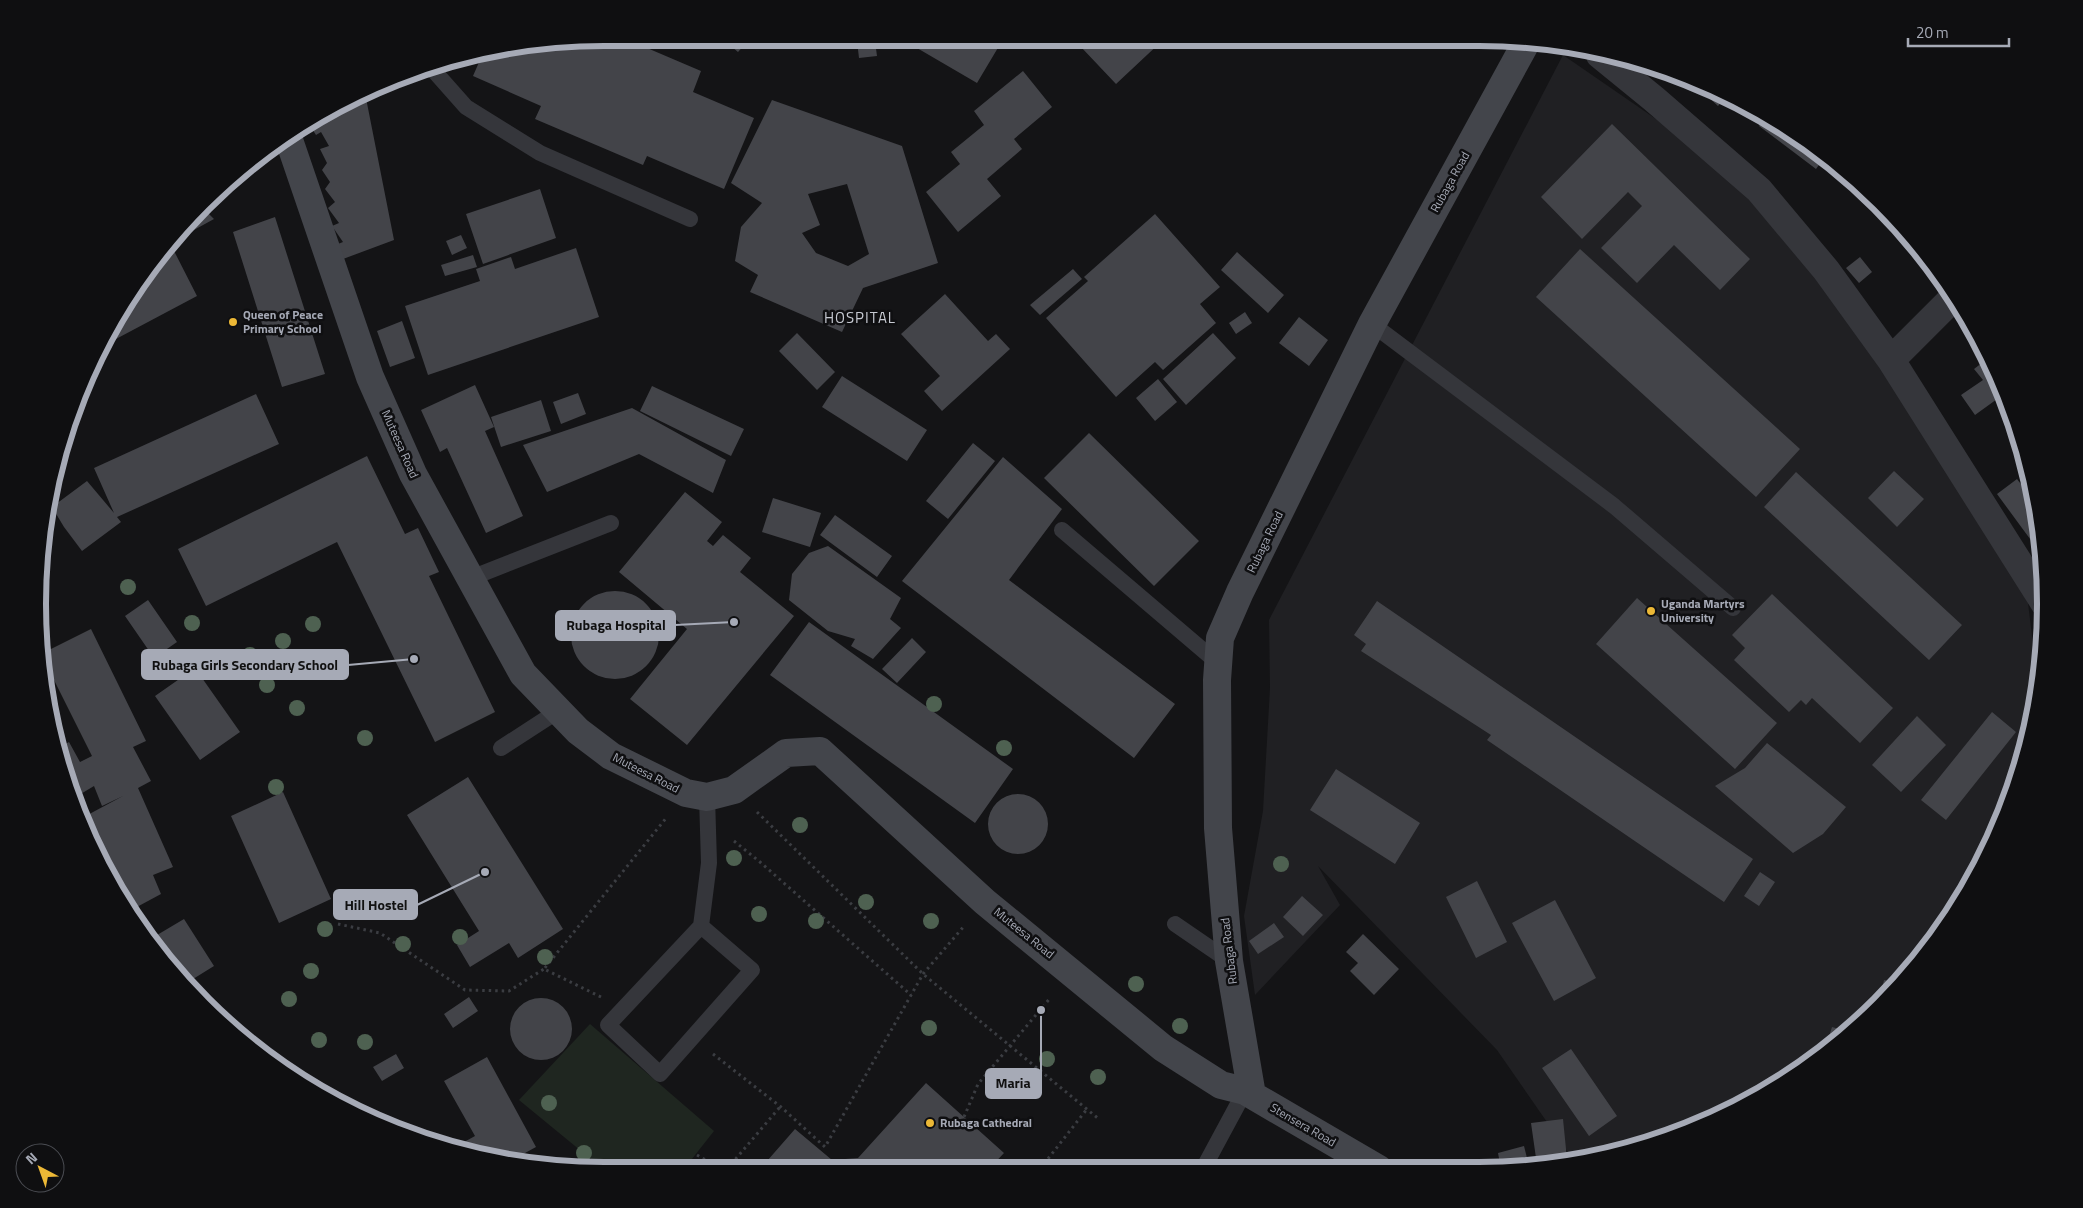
<svg xmlns="http://www.w3.org/2000/svg" width="2083" height="1208" viewBox="0 0 2083 1208" font-family="'Titillium Web',sans-serif">
  <rect width="100%" height="100%" fill="#141416"/>
  <!-- built -->
  <path fill="#202023" d="M1563 55 1759 190 1973 503 2028 603 2038 685 2035 714 2002 821 1950 918 1879 1005 1762 1094 1661 1141 1572 1158 1497 1050 1318 866 1340 905 1255 995 1244 916 1263 811 1270 688 1269 620Z"/>
  <!-- green -->
  <path fill="#1f2620" d="M590 1024 714 1131 684 1169H603L519 1100Z"/>
  <!-- building -->
  <path fill="#434449" fill-rule="evenodd" d="M1088 40H1163L1116 84 1081 47Z
    M857 41H875L877 56 859 58Z
    M905 41H1002L977 83Z
    M530 42H633L701 71 693 92 754 118 724 189 647 156 643 165 535 119 541 106 473 76 483 53Z
    M726 42H747L738 52Z
    M1023 71 1052 107 1014 139 1022 149 987 179 1001 196 958 232 926 192 960 164 951 152 984 125 974 111Z
    M1693 83 1724 99 1718 106Z
    M367 90 365 93 394 240 343 259 338 244 343 242 332 226 339 223 328 208 335 202 325 189 330 182 322 170 327 163 320 149 329 146 321 132 316 135 309 124 353 96Z
    M772 100 902 146 938 263 863 288 842 332 750 292 758 275 735 261 741 227 762 203 731 183ZM847 184 869 254 848 266 816 253 802 233 820 225 808 194Z
    M1764 118 1793 133 1824 158 1816 169 1759 126Z
    M1612 124 1750 259 1720 290 1674 245 1637 283 1601 248 1642 206 1628 192 1582 239 1541 197Z
    M540 189 556 238 483 264 466 214Z
    M201 206 214 219 172 242H171Z
    M1155 214 1220 287 1200 304 1216 323 1163 370 1155 362 1116 397 1046 318 1088 281 1084 277Z
    M275 217 325 374 282 387 233 232Z
    M461 235 467 248 452 255 446 241Z
    M576 248 599 317 428 375 405 306 480 281 476 269 511 257 515 269Z
    M173 249 197 296 99 348 133 289 160 257Z
    M1580 249 1800 449 1756 497 1536 297Z
    M1237 252 1284 295 1268 313 1221 270Z
    M473 255 477 267 445 276 441 265Z
    M1860 257 1872 272 1859 283 1846 268Z
    M1073 269 1082 279 1040 315 1030 305Z
    M945 294 988 341 996 334 1010 349 942 411 924 391 940 376 901 334Z
    M1245 312 1252 323 1236 334 1229 323Z
    M1299 317 1328 340 1309 366 1279 343Z
    M402 321 415 358 390 367 377 331Z
    M797 333 835 372 817 390 779 351Z
    M1213 333 1236 358 1186 405 1163 379Z
    M1987 359 2004 394 1975 415 1961 395 1983 380 1974 369Z
    M842 376 927 430 907 461 822 407Z
    M1158 379 1177 402 1155 421 1136 398Z
    M475 385 494 427 485 431 523 516 486 533 447 448 440 452 421 410Z
    M652 386 744 429 731 456 640 411Z
    M578 393 586 414 561 424 553 402Z
    M256 394 279 444 117 517 121 522 82 551 64 527 52 507 87 481 114 513 94 468Z
    M541 400 551 431 501 447 491 417Z
    M632 408 726 460 713 493 639 454 547 492 523 445Z
    M1089 433 1199 541 1154 586 1044 478Z
    M973 443 995 461 948 519 926 501Z
    M367 456 405 534 418 528 439 572 429 576 495 712 435 742 337 542 206 606 178 549Z
    M1003 457 1062 509 1009 580 1175 704 1134 758 902 581Z
    M1894 471 1924 499 1897 527 1868 498Z
    M1796 472 1962 625 1929 660 1764 507Z
    M2017 479 2036 504 2039 539 2033 543 1997 494Z
    M685 492 722 522 707 541 713 546 723 535 751 558 740 572 794 616 687 745 630 699 687 629 619 572Z
    M773 498 821 513 810 547 762 532Z
    M835 515 892 556 877 577 820 535Z
    M828 546 901 598 890 619 901 628 873 659 851 646 855 639 828 631 789 600 792 574 809 553Z
    M42 554 49 563 41 570V566Z
    M571 635a44 44 0 1 1 88 0a44 44 0 1 1-88 0Z
    M1772 594 1893 708 1860 743 1812 698 1806 705 1801 700 1789 712 1734 660 1745 648 1732 635Z
    M1637 598 1777 723 1735 769 1596 644Z
    M148 600 177 642 154 658 125 616Z
    M1377 601 1753 859 1724 902 1487 740 1491 735 1361 651 1366 644 1354 635Z
    M809 622 1013 769 975 823 770 675Z
    M91 629 146 741 133 747 151 781 138 788 173 867 153 875 161 894 135 908 91 843 80 819 123 796 102 806 94 786 74 798 58 748 69 742 80 762 92 756 41 654Z
    M912 638 926 652 897 683 882 669Z
    M195 668 240 732 200 760 155 696Z
    M1992 712 2016 732 1946 820 1921 800Z
    M1917 716 1946 745 1901 792 1872 765Z
    M1767 743 1846 807 1823 834 1793 853 1715 786 1745 768Z
    M1336 769 1420 823 1395 864 1310 810Z
    M468 777 563 929 518 958 509 943 470 967 457 945 479 931 407 815Z
    M283 792 331 899 279 923 231 816Z
    M988 824a30 30 0 1 1 60 0a30 30 0 1 1-60 0Z
    M1760 872 1775 882 1759 906 1744 896Z
    M1477 881 1507 942 1476 958 1446 897Z
    M1958 889 1965 891 1950 919 1949 918Z
    M1302 896 1323 915 1303 936 1283 917Z
    M1555 900 1596 978 1554 1001 1512 923Z
    M184 919 214 966 185 984 178 977 152 938Z
    M1274 923 1284 937 1258 954 1249 941Z
    M1363 934 1399 969 1374 995 1350 971 1358 963 1346 952Z
    M1884 980 1897 983 1878 1006Z
    M469 997 478 1011 453 1028 444 1014Z
    M510 1029a31 31 0 1 1 62 0a31 31 0 1 1-62 0Z
    M1832 1027 1846 1031 1826 1046Z
    M1571 1049 1617 1116 1589 1136 1542 1068Z
    M396 1054 404 1068 382 1081 373 1067Z
    M487 1057 536 1147 514 1159 455 1147 475 1136 444 1081Z
    M926 1083 1004 1153 989 1169H760L795 1129 832 1160 858 1158Z
    M1563 1119 1567 1159 1537 1165 1531 1123Z
    M1524 1146 1529 1166 1516 1169H1501L1498 1153Z"/>
  <g fill="none" stroke-linecap="round" stroke-linejoin="round">
    <!-- path -->
    <path stroke="#3b3d42" stroke-width="3" stroke-dasharray="2.5 4" stroke-linecap="butt" d="M757 812 923 974 1100 1120
      M734 841 760 862 911 995
      M338 924 380 933 465 990 509 991 544 969
      M601 997 544 969 667 817
      M713 1054 781 1107 825 1147 923 974 965 925
      M964 1117 978 1084 1051 997
      M697 1155 721 1169
      M727 1169 780 1107
      M1040 1169 1087 1109"/>
    <!-- lane -->
    <path stroke="#35363b" stroke-width="16" d="M432 65 435 72 466 107 540 153 690 219
      M1372 324 1614 506 1733 608
      M1062 530 1218 663
      M471 578 611 523
      M501 748 558 711
      M1175 924 1229 961
      M701 926 752 970 660 1074 608 1025 701 926 709 863 707 797
      M1203 1169 1245 1091"/>
    <!-- street -->
    <path stroke="#35363b" stroke-width="28" d="M1600 55 1654 99 1759 190 1826 270 1891 360 2045 604
      M1891 360 1954 297"/>
    <!-- secondary -->
    <path stroke="#43454b" stroke-width="28" d="M288 137 370 377 413 474 523 674 578 731 611 756 686 793 707 797 734 790 786 753 820 751 985 902 1163 1048 1221 1085 1245 1091 1379 1169
      M1252 1095 1229 961 1218 828 1217 680 1220 638 1240 592 1372 324 1527 41"/>
  </g>
  <!-- trees -->
  <g fill="#4e6151">
    <circle cx="128" cy="587" r="8"/>
    <circle cx="192" cy="623" r="8"/>
    <circle cx="313" cy="624" r="8"/>
    <circle cx="283" cy="641" r="8"/>
    <circle cx="250" cy="655" r="8"/>
    <circle cx="267" cy="685" r="8"/>
    <circle cx="934" cy="704" r="8"/>
    <circle cx="297" cy="708" r="8"/>
    <circle cx="365" cy="738" r="8"/>
    <circle cx="1004" cy="748" r="8"/>
    <circle cx="276" cy="787" r="8"/>
    <circle cx="800" cy="825" r="8"/>
    <circle cx="734" cy="858" r="8"/>
    <circle cx="1281" cy="864" r="8"/>
    <circle cx="866" cy="902" r="8"/>
    <circle cx="759" cy="914" r="8"/>
    <circle cx="816" cy="921" r="8"/>
    <circle cx="931" cy="921" r="8"/>
    <circle cx="325" cy="929" r="8"/>
    <circle cx="460" cy="937" r="8"/>
    <circle cx="403" cy="944" r="8"/>
    <circle cx="545" cy="957" r="8"/>
    <circle cx="311" cy="971" r="8"/>
    <circle cx="1136" cy="984" r="8"/>
    <circle cx="289" cy="999" r="8"/>
    <circle cx="1180" cy="1026" r="8"/>
    <circle cx="929" cy="1028" r="8"/>
    <circle cx="319" cy="1040" r="8"/>
    <circle cx="365" cy="1042" r="8"/>
    <circle cx="1047" cy="1059" r="8"/>
    <circle cx="1098" cy="1077" r="8"/>
    <circle cx="549" cy="1103" r="8"/>
    <circle cx="584" cy="1153" r="8"/>
  </g>
  <!-- markers -->
  <g fill="#ecb836" stroke="#0f0f11" stroke-width="2">
    <circle cx="233" cy="322" r="5"/>
    <circle cx="1651" cy="611" r="5"/>
    <circle cx="930" cy="1123" r="5"/>
  </g>
  <g text-anchor="middle" stroke-width="5" stroke-linejoin="round" paint-order="stroke">
    <!-- street labels -->
    <g font-size="12" fill="#a6aab6" stroke="#0f0f11">
      <text transform="translate(1450 182) rotate(-61)" y="4">Rubaga Road</text>
      <text transform="translate(400 444) rotate(66)" y="4">Muteesa Road</text>
      <text transform="translate(1265 542) rotate(-64)" y="4">Rubaga Road</text>
      <text transform="translate(646 773) rotate(27)" y="4">Muteesa Road</text>
      <text transform="translate(1024 933) rotate(39)" y="4">Muteesa Road</text>
      <text transform="translate(1229 951) rotate(-97)" y="4">Rubaga Road</text>
      <text transform="translate(1303 1125) rotate(30)" y="4">Stensera Road</text>
    </g>
    <!-- poi labels -->
    <g font-size="12" font-weight="bold" fill="#a6aab6" stroke="#0f0f11" text-anchor="start">
      <text x="243" y="319">Queen of Peace<tspan x="243" dy="14">Primary School</tspan></text>
      <text x="1661" y="608">Uganda Martyrs<tspan x="1661" dy="14">University</tspan></text>
      <text x="940" y="1127">Rubaga Cathedral</text>
    </g>
    <!-- quarter labels -->
    <g font-size="15" letter-spacing="1" fill="#c7cad2" stroke="#0f0f11">
      <text x="860" y="323">HOSPITAL</text>
    </g>
  </g>
  <!-- crop -->
  <path d="M0 0H2083V1208H0ZM604 46H1479A558 558 0 0 1 2037 604V604A558 558 0 0 1 1479 1162H604A558 558 0 0 1 46 604V604A558 558 0 0 1 604 46Z" fill="#0f0f11" fill-rule="evenodd"/>
  <path fill="none" stroke="#a6aab6" stroke-width="6" d="M604 46H1479A558 558 0 0 1 2037 604V604A558 558 0 0 1 1479 1162H604A558 558 0 0 1 46 604V604A558 558 0 0 1 604 46Z"/>
  <!-- callouts -->
  <path fill="none" stroke="#a6aab6" stroke-width="2" d="M734 622L675 625M414 659L348 665M485 872L417 905M1041 1010L1041 1083"/>
  <g fill="#a6aab6" stroke="#0f0f11" stroke-width="2">
    <circle cx="734" cy="622" r="5"/>
    <circle cx="414" cy="659" r="5"/>
    <circle cx="485" cy="872" r="5"/>
    <circle cx="1041" cy="1010" r="5"/>
  </g>
  <g fill="#a6aab6" stroke="#a6aab6" stroke-width="2">
    <rect x="556" y="611" width="119" height="29" rx="5"/>
    <rect x="142" y="650" width="206" height="29" rx="5"/>
    <rect x="334" y="890" width="83" height="29" rx="5"/>
    <rect x="986" y="1069" width="55" height="29" rx="5"/>
  </g>
  <g font-size="14" text-anchor="middle" font-weight="bold" fill="#111">
    <text x="616" y="630">Rubaga Hospital</text>
    <text x="245" y="670">Rubaga Girls Secondary School</text>
    <text x="376" y="910">Hill Hostel</text>
    <text x="1013" y="1088">Maria</text>
  </g>
  <!-- north arrow -->
  <g transform="translate(40 1168) rotate(319)"><circle r="24" fill="#0f0f11" stroke="#4b4d53"/>
  <path d="M0-4L9 19L0 12L-9 19Z" fill="#ecb836"/>
  <text y="-8" font-size="14" font-weight="bold" text-anchor="middle" fill="#a6aab6">N</text>
  </g>
  <!-- scale -->
  <path d="M1908 38v8h101v-8" fill="none" stroke="#a6aab6" stroke-width="2.5"/>
  <text x="1916" y="38" font-size="15" fill="#a6aab6" stroke="#0f0f11" stroke-width="4" paint-order="stroke">20 m</text>
</svg>
